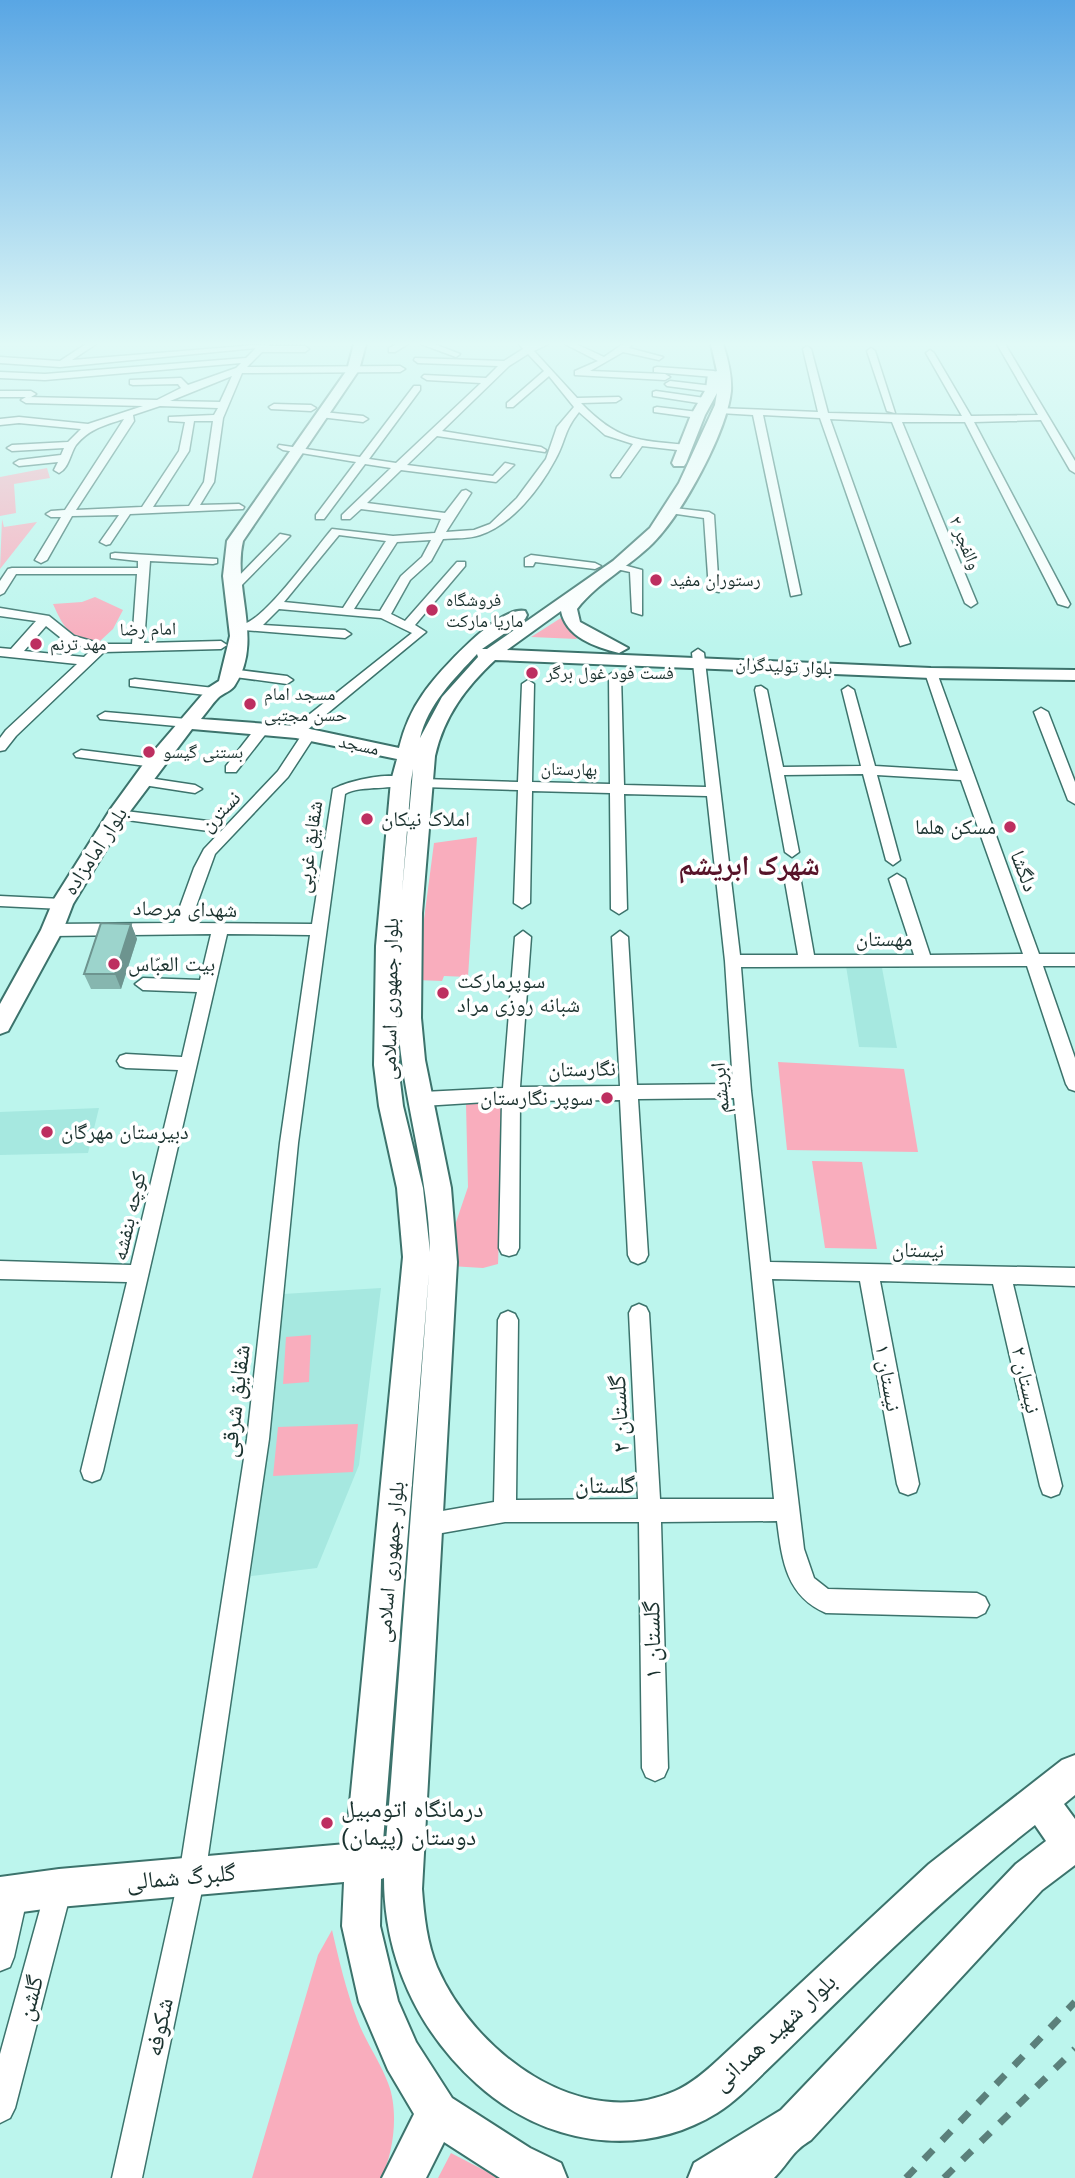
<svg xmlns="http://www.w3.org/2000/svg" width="1075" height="2178" viewBox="0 0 1075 2178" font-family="Arial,'Noto Naskh Arabic',sans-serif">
  <rect width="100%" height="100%" fill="#bcf5ed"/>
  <!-- built -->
  <path fill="#a6e8e0" d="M846 966 882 968 897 1048 859 1047Z
    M99 1108 88 1153 0 1155V1112Z
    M381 1288 359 1465 317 1568 251 1576 283 1294Z"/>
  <!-- green -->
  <path fill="#f9adbd" d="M47 468 50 478 14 484 16 513 0 516V477Z
    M2 519 4 527 37 522 0 569Z
    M95 597 123 610 113 629 99 642C70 637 65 631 53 604L82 602Z
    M564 616 577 639 531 637Z
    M477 837 468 977 444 976 442 981 416 980 434 843Z
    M778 1062 904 1069 918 1152 787 1150Z
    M504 1103 498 1264 483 1268 450 1266 453 1231 468 1187 466 1104Z
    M812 1161 862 1162 877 1249 825 1248Z
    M311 1335 309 1382 283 1384 286 1337Z
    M358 1424 353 1472 273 1476 278 1427Z
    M332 1930C339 1960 346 1990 357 2019 365 2041 380 2061 388 2083 399 2110 394 2153 381 2178H252L318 1955Z
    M451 2153 499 2178H438Z"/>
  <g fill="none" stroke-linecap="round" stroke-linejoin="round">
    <defs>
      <path id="street" d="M86 344H96L72 360 269 344 268 346H305L309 349 305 352H262L247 367 400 366 405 369 400 372 242 373 223 418 214 482 200 505 239 504 244 507 243 509 130 514 110 544 106 545 100 542 119 515 72 516 47 560 41 563 35 560 61 517H51L46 514 51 511 65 510 124 419C105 425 89 429 76 445 70 454 69 468 59 473L54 470 58 462 19 466 14 463 19 460 61 455 64 448 12 451 7 448 12 445 68 442 81 429 19 423 0 425V419L19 417 88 424 143 406 26 403 21 400 26 397 157 400 181 388 178 384 133 385 130 384V380L181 378 188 385 236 368 241 363 45 380 0 378V372L45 374 246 358 256 348 60 367 0 363V357L60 361ZM232 376 220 402 170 401ZM160 406 218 408 214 415 169 417V421L185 422 179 451 142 507 76 510 134 421 133 415ZM194 421H213L204 482 189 506 153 507 189 451Z
        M397 344H408L395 352H389V348Z
        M421 344H434L460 354 456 357Z
        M519 344H548L534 351 577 398 619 397 621 399 616 402 581 403C618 441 636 440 686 445L691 448 686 451 642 446 620 477H612L611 475 633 444 605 435 579 412C563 432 566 441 555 460 540 488 512 525 480 535 469 539 455 538 443 539L431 561 410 580 391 614 405 621 457 562H465V566L415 625 426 632 306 731H314L316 734 288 777 215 854 190 923 312 924 333 789C348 781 395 769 408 781 395 792 363 784 345 794L298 1143 269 1439 205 1876 142 2178H112L179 1876 247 1439 280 1143 310 935 227 934 103 1471 100 1479 92 1482 84 1479 81 1471 127 1282 0 1279V1261L131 1265 178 1070 126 1068 120 1066 117 1061 120 1056 126 1054 182 1057 197 992 143 990 135 984 143 978 200 980 211 934 52 936 44 930 52 924 174 923 194 868 204 849 278 771 303 733 291 735V729L412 633 381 618 279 609 263 625 345 630 351 634 345 638 243 630V624C265 620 315 549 332 529L393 536 435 533 441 519 361 509 350 519H342V515L391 468 365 464 324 519H316V515L356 462 283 450 278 447 279 445 360 457 414 386H420V390L369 459 396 463 481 383 427 380 422 377 424 375 486 378 498 366 418 363 414 360 415 358 504 361 523 349ZM528 354 544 371 507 403V407H513L549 376 574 407 557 427 546 459 517 498 490 524 474 530 446 532 471 493 466 490 462 491 445 513 367 503 401 470 496 482 514 465 505 463 493 476 407 465 437 436 545 452 546 450 541 447 442 431 509 366ZM339 535 386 541 343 608 284 602ZM431 540 422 557 401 576 380 611 354 609 397 542Z
        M565 344H576L604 357 623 344H633L629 348 663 357 659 360 623 352 590 371 665 374 670 377 665 380 575 375V371L598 361Z
        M997 344H1005L1075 461V473L1070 470 1041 420 974 422 1070 604 1068 607 1058 604 965 422H902L977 603 971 607 965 603 892 422 830 419 910 643 900 646 820 418 763 415 801 594 791 596 753 415 720 413 717 412V408L818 412 803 349 807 346 811 349 828 413 962 416 926 353 930 350 934 353 971 416 1038 415Z
        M871 348 875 351 895 413 887 411 867 351Z
        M657 367 714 371 719 374 714 377 654 372V368Z
        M670 381 713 386 718 389 713 392 667 386 665 384Z
        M0 391H31L36 394 31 397H0Z
        M656 391 705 398 710 401 705 404 653 396V392Z
        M274 404 311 405 316 408 311 411 271 409 269 407Z
        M657 407 698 412 703 415 698 418 654 412V408Z
        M323 412 363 416 368 419 363 422 320 417 318 415Z
        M674 508 709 512 714 515 719 592 709 590 704 518 670 513 669 511Z
        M280 534 290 536 236 591H228V587Z
        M115 553 217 559V563L213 564 150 561 144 643 221 641 227 645 221 649 104 652 16 736 5 750 0 751V738L6 730 77 664 0 656V648L11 649 36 621 0 616V608L49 616 74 636 102 644H132L137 574H16L4 593 0 595V581L8 569 12 568H138V561L111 558V554ZM46 626 66 642 92 649 84 657 24 651Z
        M531 555 595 563 601 566 595 569 535 562 533 566H525V558Z
        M616 563 642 570V615L632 612 630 572 612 568V564Z
        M698 649 704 653 740 955H798L784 876 792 871 800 876 814 955H914L889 879 897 874 905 879 930 955 1023 954 961 780 877 775 900 860 893 865 886 860 863 774 784 775 799 852 792 857 785 852 755 690 756 687 761 686 767 690 783 767 861 766 842 690 848 686 854 690 875 766 958 771 925 673 931 669 937 673 1039 954H1075V966H1043L1075 1058V1091L1069 1089 1066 1084 1027 966 741 967 751 1091 770 1262 1075 1268V1286L1013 1284 1062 1486 1059 1494 1051 1497 1043 1494 1040 1486 993 1284 880 1281 919 1484 916 1492 908 1495 900 1492 897 1484 860 1281 772 1279 804 1549 814 1578 828 1589 977 1593 985 1597 989 1605 985 1613 977 1617 826 1613C786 1596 782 1560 777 1521L661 1522 668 1768 664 1777 655 1781 646 1777 642 1768 639 1522H505L425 1536 417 1533 414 1525 417 1517 425 1514 494 1502 498 1320 501 1314 508 1311 515 1314 518 1320 516 1500 638 1499 629 1313 632 1307 639 1304 646 1307 649 1313 660 1499H774L734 1098 638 1099 648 1255 645 1261 638 1264 631 1261 628 1255 620 1100 520 1101 519 1248 516 1254 509 1256 502 1254 499 1248 502 1101 423 1106 417 1104 414 1099 417 1094 423 1092 503 1088 515 937 523 931 531 937 520 1087 620 1086 612 937 620 931 628 937 637 1085 733 1084 725 961 707 796 624 794 627 909 619 914 611 909 610 793 532 791 530 903 522 908 514 903 518 790 423 787 416 783 423 779 518 782 522 684 528 680 534 684 532 782 610 784 609 675 615 671 621 675 624 785 706 787 692 653Z
        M231 669 287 676 293 680 287 684 227 676V670Z
        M135 679 214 688 220 692 214 696 130 686V680Z
        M1041 708 1048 712 1075 782V804L1068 800 1034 712Z
        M105 712 187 719 194 723 187 727 100 719 98 716Z
        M263 724 268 725V731L236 772H226V766L258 725Z
        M81 750 154 759 161 763 154 767 76 757 74 754Z
        M142 777 195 785 202 789 195 793 137 784V778Z
        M117 810 216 822 223 827 216 832 112 818V812Z
        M0 896 62 899 70 904 62 909 0 906Z
        M59 1875 68 1879 72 1888 15 2108 10 2118 0 2123V2054L46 1888 50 1879Z
        M15 1881 25 1884 28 1894 14 1957 10 1967 0 1971V1900L5 1884Z"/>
      <path id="secondary" d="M354 344H366L359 370 243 541C232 588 264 641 235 685 232 691 223 693 218 698 212 704 207 712 201 719L296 726 399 748C404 728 411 711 423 694 437 673 499 605 525 611L527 615 525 619 482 649H487L613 561 650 528 679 483 715 405 717 393 705 415 686 463 684 466H674L672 463 691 415 706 389 708 374 717 371 711 344H723C728 360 732 375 731 391 727 432 682 514 653 543 629 567 598 582 577 609L580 622 628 648 619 653C595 647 566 637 561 611L507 650 931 668 1075 670V680L931 678 495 660C466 687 444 716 435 756L422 913 421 1018 425 1060 451 1188 457 1262 422 1889C424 1916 427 1943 437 1967 474 2052 580 2133 675 2091 691 2084 705 2072 718 2060L929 1864 1062 1760 1075 1755V1795L1064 1804 1075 1819V1865L1042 1890 811 2140C791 2152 790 2162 774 2178H688L694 2163 781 2110 1016 1864 1046 1841 1035 1825C972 1874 913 1928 856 1983 829 2009 803 2035 776 2061 757 2079 739 2099 717 2113 639 2161 543 2144 477 2084 418 2031 384 1958 384 1878L381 1879 380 1926 398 2001 416 2042 452 2098 530 2148 561 2163 567 2178H500L444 2142 426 2178H382L414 2114 388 2070 359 2002 342 1926 344 1882 59 1907 0 1915V1877L59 1869 346 1844 403 1257 397 1188 379 1106 374 1065 376 946 391 781 397 759 296 738 192 729 125 818 73 904 63 930 8 1031 0 1034V1004L41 930 54 899 110 810 147 759 208 688 219 681 230 636 223 576 227 541 347 370ZM477 654 478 657 442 697 420 738C428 704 454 679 477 654ZM413 769 412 782 402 892 411 781ZM398 1021C402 1099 429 1173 430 1252L423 1188 403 1106 398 1065ZM429 1272 391 1781 386 1841H383Z"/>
    </defs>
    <!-- street casing -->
    <use href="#street" stroke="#3c736c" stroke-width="3"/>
    <!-- secondary casing -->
    <use href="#secondary" stroke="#3c736c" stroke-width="4"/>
    <!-- street -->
    <use href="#street" fill="#fff" fill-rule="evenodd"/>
    <!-- secondary -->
    <use href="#secondary" fill="#fff" fill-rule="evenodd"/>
    <!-- rail -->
    <path stroke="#5b807b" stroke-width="7" stroke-dasharray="13 13" stroke-linecap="butt" d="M906 2178 1075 2002
      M944 2178 1075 2049"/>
  </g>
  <!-- wall -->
  <path fill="#86b6af" d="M131 924 137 939 121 989H91L84 974Z"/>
  <!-- shaded-wall -->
  <path fill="#6d948f" d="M131 924 137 939 121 989 115 974Z"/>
  <!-- building -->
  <path fill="#9cd4cc" stroke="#6d948f" stroke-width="2" d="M101 923 131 924 115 974H84Z"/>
  <!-- sky -->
  <linearGradient id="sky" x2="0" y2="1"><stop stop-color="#59a6e4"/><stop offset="0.53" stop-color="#e1faf7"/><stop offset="1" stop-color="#e1faf7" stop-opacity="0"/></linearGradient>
  <rect width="1075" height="649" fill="url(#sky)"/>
  <!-- markers -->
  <g fill="#bd2f60" stroke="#fff" stroke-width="2.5">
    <circle cx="656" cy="580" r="7"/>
    <circle cx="432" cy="610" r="7"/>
    <circle cx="36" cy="644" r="7"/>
    <circle cx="532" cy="673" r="7"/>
    <circle cx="250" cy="704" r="7"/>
    <circle cx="149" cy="752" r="7"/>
    <circle cx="367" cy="819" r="7"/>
    <circle cx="1010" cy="827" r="7"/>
    <circle cx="114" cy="964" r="7"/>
    <circle cx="443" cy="993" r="7"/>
    <circle cx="607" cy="1098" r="7"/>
    <circle cx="47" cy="1132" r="7"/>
    <circle cx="327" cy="1823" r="7"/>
  </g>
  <g text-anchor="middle" stroke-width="7" stroke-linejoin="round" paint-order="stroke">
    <!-- far-street labels -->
    <g font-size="18" fill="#1b322f" stroke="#fff">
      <text transform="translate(965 543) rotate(68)" y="6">والفجر ۲</text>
      <text transform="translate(148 629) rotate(-1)" y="6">امام رضا</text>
      <text transform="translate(784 666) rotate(3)" y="6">بلوار تولیدگران</text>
      <text transform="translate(359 745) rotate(12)" y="6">مسجد</text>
      <text transform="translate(569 769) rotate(1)" y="6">بهارستان</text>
    </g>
    <!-- far-poi labels -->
    <g font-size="18" fill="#1b322f" stroke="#fff" text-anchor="start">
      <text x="670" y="586">رستوران مفید</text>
      <text x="446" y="606">فروشگاه<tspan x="446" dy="21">ماریا مارکت</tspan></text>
      <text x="50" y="650">مهد ترنم</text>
      <text x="546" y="679">فست فود غول برگر</text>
      <text x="264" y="700">مسجد امام<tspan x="264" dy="21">حسن مجتبی</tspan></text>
      <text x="163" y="758">بستنی گیسو</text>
    </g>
    <!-- street labels -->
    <g font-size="21" fill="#1b322f" stroke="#fff">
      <text transform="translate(220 811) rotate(-45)" y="7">نسترن</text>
      <text transform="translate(309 847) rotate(-82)" y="7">شقایق غربی</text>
      <text transform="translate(95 851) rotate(-57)" y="7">بلوار امامزاده</text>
      <text transform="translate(1024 871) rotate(69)" y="7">دلگشا</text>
      <text transform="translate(185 909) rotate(1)" y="7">شهدای مرصاد</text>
      <text x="884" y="946">مهستان</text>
      <text transform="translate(390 999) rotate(-89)" y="7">بلوار جمهوری اسلامی</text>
      <text transform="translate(582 1069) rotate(-1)" y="7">نگارستان</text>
      <text transform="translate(720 1088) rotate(-95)" y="7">ابریشم</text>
      <text transform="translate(129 1216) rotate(-77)" y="7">کوچه بنفشه</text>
      <text transform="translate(918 1250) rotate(1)" y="7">نیستان</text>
      <text transform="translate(888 1378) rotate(80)" y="7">نیستان ۱</text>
      <text transform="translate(1026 1380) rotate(77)" y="7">نیستان ۲</text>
      <text transform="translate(390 1562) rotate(-85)" y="7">بلوار جمهوری اسلامی</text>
    </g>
    <!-- poi labels -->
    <g font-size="21" fill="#1b322f" stroke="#fff" text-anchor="start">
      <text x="381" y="826">املاک نیکان</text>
      <text x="996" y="834" text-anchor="end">مسکن هلما</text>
      <text x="128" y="971">بیت العبّاس</text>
      <text x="457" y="988">سوپرمارکت<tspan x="457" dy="24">شبانه روزی مراد</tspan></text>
      <text x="593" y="1105" text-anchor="end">سوپر نگارستان</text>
      <text x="61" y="1139">دبیرستان مهرگان</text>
    </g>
    <!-- near-street labels -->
    <g font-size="24" fill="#1b322f" stroke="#fff">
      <text transform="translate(235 1401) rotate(-83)" y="8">شقایق شرقی</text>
      <text transform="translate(619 1414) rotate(-93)" y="8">گلستان ۲</text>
      <text x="605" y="1493">گلستان</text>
      <text transform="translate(652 1640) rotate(-91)" y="8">گلستان ۱</text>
      <text transform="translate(181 1877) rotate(-5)" y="8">گلبرگ شمالی</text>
      <text transform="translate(30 1998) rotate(-75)" y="8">گلشن</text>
      <text transform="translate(159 2027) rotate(-78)" y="8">شکوفه</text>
      <text transform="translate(774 2032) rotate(-43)" y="8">بلوار شهید همدانی</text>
    </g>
    <!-- near-poi labels -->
    <g font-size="24" fill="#1b322f" stroke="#fff" text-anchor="start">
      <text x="341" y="1817">درمانگاه اتومبیل<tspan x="341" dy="28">دوستان (پیمان)</tspan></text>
    </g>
    <!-- district labels -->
    <g font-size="28" font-weight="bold" fill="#571329" stroke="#fff">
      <text x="749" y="875">شهرک ابریشم</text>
    </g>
  </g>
</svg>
